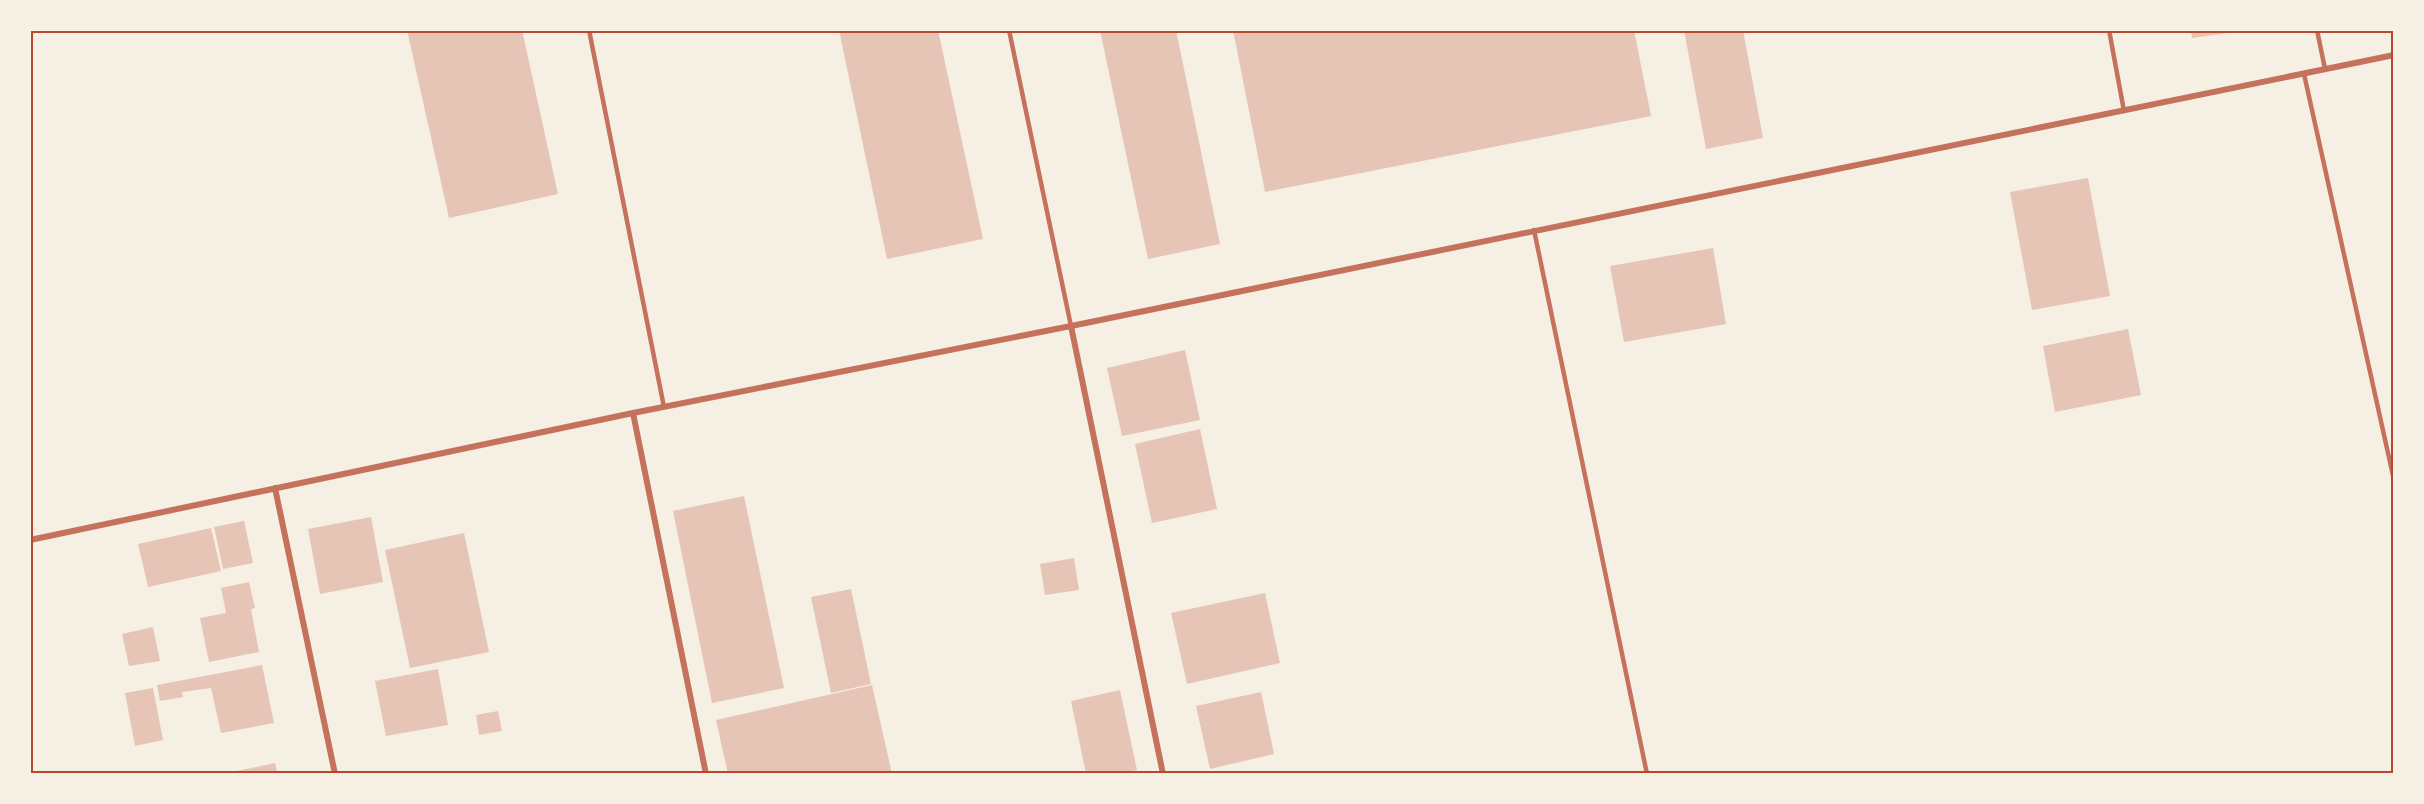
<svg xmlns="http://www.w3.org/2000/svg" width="2424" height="804" viewBox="0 0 2424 804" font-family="'Noto Sans',sans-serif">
  <rect width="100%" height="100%" fill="#f6efe4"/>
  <!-- building -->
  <path fill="#e6c5b7" d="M407 30H522L558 194 449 218Z
    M839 30H938L983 239 887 259Z
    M1100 30H1176L1220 244 1148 259Z
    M1233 30H1634L1651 116 1265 192Z
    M1684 30H1743L1763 138 1706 149Z
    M2191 30H2227V33L2192 38Z
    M2088 178 2110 296 2032 310 2010 192Z
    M1713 248 1726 324 1624 342 1610 266Z
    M2128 329 2141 395 2055 412 2043 346Z
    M1185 350 1200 420 1122 436 1107 368Z
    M1200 429 1217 509 1152 523 1135 444Z
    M744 496 784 688 712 703 673 511Z
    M371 517 383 582 320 594 308 529Z
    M244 521 253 563 223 569 214 527Z
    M211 528 221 571 148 587 138 544Z
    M464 533 489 652 410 668 385 550Z
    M1074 558 1079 590 1045 595 1040 564Z
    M249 582 255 608 251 609 259 652 209 662 200 618 226 613 221 588Z
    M851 589 871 684 831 693 811 597Z
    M1265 593 1280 663 1187 684 1171 613Z
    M153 627 160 661 129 666 122 634Z
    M262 665 274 723 221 733 211 688 182 692 183 697 160 701 157 685Z
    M438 669 448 725 386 736 375 681Z
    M872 685 892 774H728L716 720Z
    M153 688 163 740 135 746 125 693Z
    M1120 690 1137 770 1120 774H1086L1071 701Z
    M1261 692 1274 754 1210 769 1196 706Z
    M498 711 502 731 479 735 476 715Z
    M275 763 278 774H227V773Z"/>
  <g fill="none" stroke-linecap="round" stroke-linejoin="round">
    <!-- service -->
    <path stroke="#c5725c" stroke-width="4.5" d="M589 30 664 407
      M1009 30 1071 326
      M2109 30 2124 111
      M2317 30 2325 69
      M2304 74 2394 480
      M1534 230 1647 774"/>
    <!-- minor -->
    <path stroke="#c5725c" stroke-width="6" d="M1071 326 1163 774
      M633 413 706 774
      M275 488 335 774
      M30 540 633 413 1071 326 2394 55"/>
  </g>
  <!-- border -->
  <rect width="2424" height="804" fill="none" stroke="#f6efe4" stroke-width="63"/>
  <rect x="32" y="32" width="2360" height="740" fill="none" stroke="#b5482f" stroke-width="2"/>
</svg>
